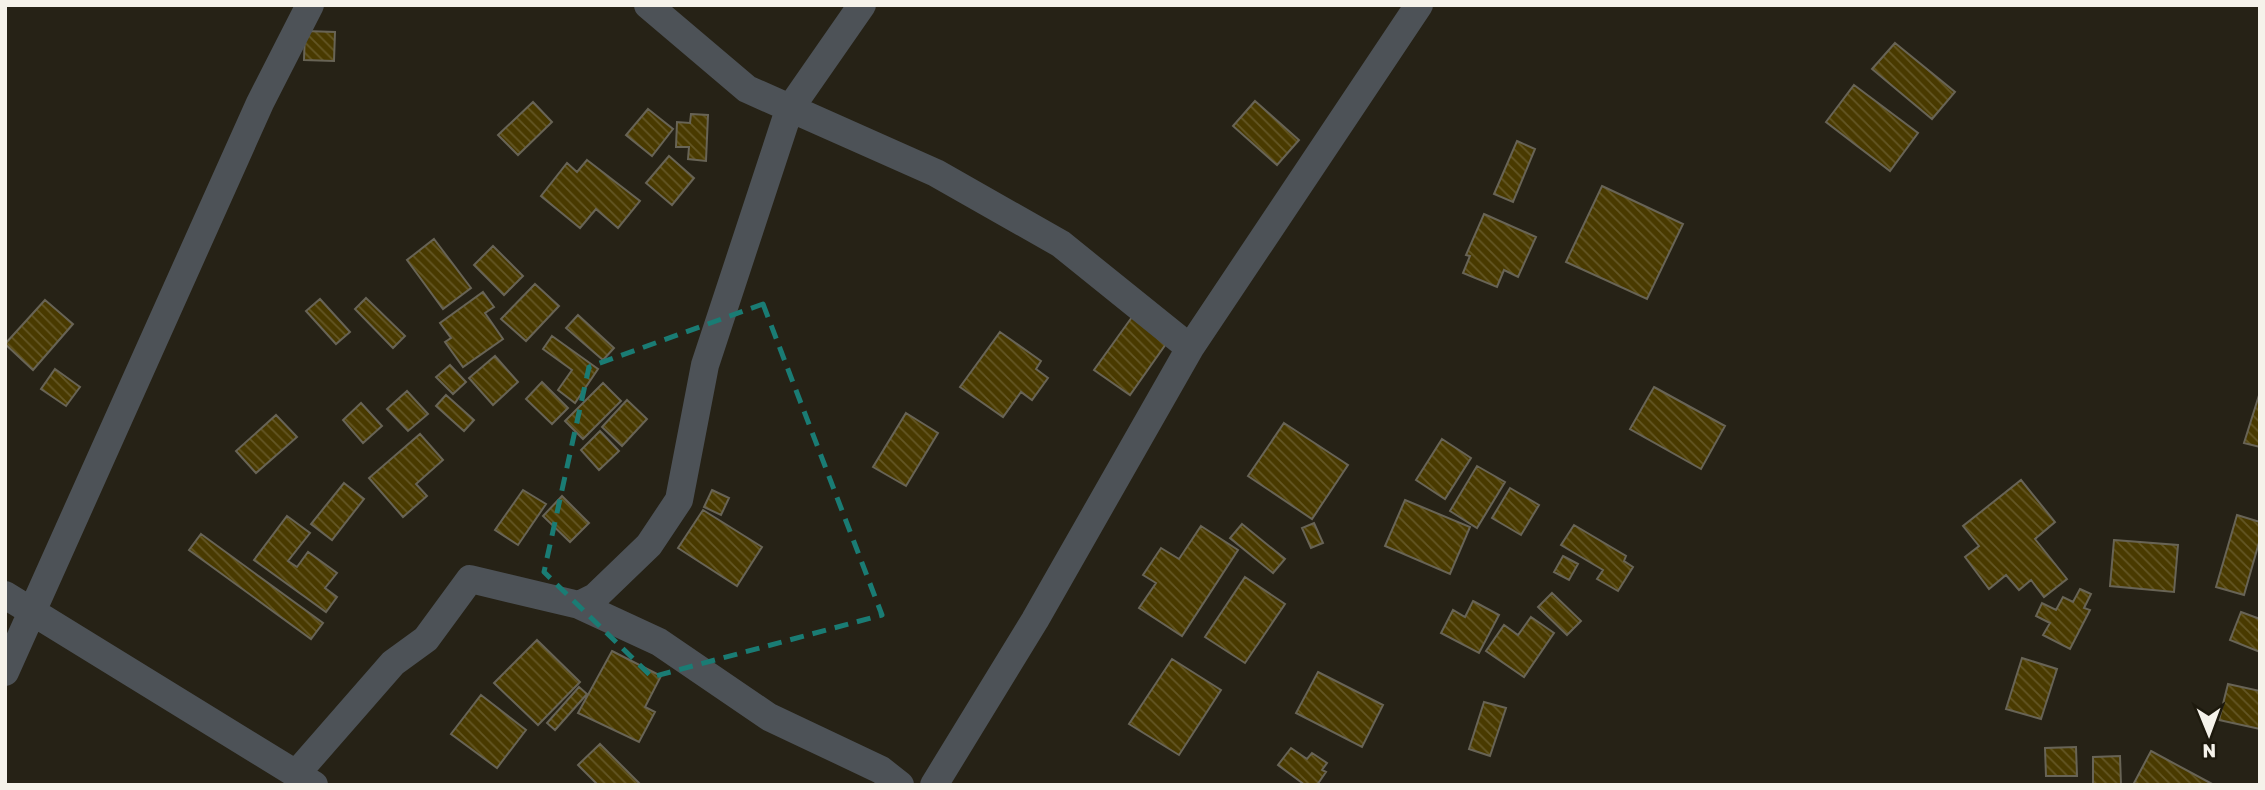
<svg xmlns="http://www.w3.org/2000/svg" width="2265" height="790" viewBox="0 0 2265 790" font-family="Rubik,sans-serif">
  <defs>
    <pattern id="building-back-hatch" width="6" height="6" patternUnits="userSpaceOnUse" patternTransform="scale(1.75)"><rect width="6" height="6" fill="#493a00"/><path d="M-1 5l2 2M0 0l6 6M5-1l2 2" fill="none" stroke="#645725"/></pattern>
  </defs>
  <rect width="100%" height="100%" fill="#262216"/>
  <!-- building -->
  <path fill="url(#building-back-hatch)" stroke="#686456" stroke-width="2" d="M305 31 335 32 334 61 304 60Z
    M1895 43 1955 92 1932 119 1872 69Z
    M1854 85 1918 133 1890 171 1826 122Z
    M1255 101 1299 140 1277 165 1233 126Z
    M533 102 552 122 518 155 498 135Z
    M648 109 673 129 652 156 626 135Z
    M691 114 708 115 706 161 688 159 689 147H676L677 122 690 123Z
    M1517 141 1535 149 1513 202 1494 194Z
    M669 156 694 178 672 205 646 183Z
    M587 160 640 201 618 228 596 209 580 228 541 196 567 163 577 172Z
    M1602 186 1683 224 1647 299 1566 262Z
    M1484 214 1536 237 1518 277 1504 270 1497 287 1463 273 1470 256 1466 255Z
    M434 239 471 288 443 309 407 260Z
    M493 246 523 276 504 295 474 265Z
    M535 284 559 306 526 341 501 319Z
    M483 292 494 307 485 313 503 339 463 367 445 342 451 338 440 323Z
    M366 298 405 336 393 348 355 309Z
    M320 299 350 332 336 344 306 311Z
    M45 300 73 324 33 370 5 344Z
    M578 315 614 348 603 360 566 328Z
    M1132 317 1168 341 1130 395 1094 370Z
    M1000 332 1041 361 1036 369 1048 378 1032 400 1021 392 1003 417 960 387Z
    M552 336 598 369 575 403 558 390 572 370 543 349Z
    M495 356 518 382 493 405 469 378Z
    M450 365 466 382 453 394 436 377Z
    M55 369 80 387 66 406 41 389Z
    M542 382 568 408 552 424 526 399Z
    M603 383 621 401 583 439 565 421Z
    M1654 387 1725 426 1701 469 1630 429Z
    M407 391 428 414 408 431 387 409Z
    M2260 392V447L2244 443Z
    M446 395 474 420 464 431 436 406Z
    M627 400 647 419 622 446 602 427Z
    M361 403 382 426 363 443 343 420Z
    M906 413 938 433 906 486 873 467Z
    M276 415 297 437 256 473 236 451Z
    M1284 423 1348 465 1312 519 1248 476Z
    M600 431 619 451 599 470 581 450Z
    M420 434 443 460 416 484 427 496 403 517 369 478Z
    M1442 439 1471 458 1445 499 1416 480Z
    M1477 466 1505 482 1477 528 1450 511Z
    M2021 480 2055 522 2035 539 2067 579 2044 597 2031 580 2019 590 2006 575 1989 589 1965 557 1979 546 1963 526Z
    M344 483 364 499 332 540 311 524Z
    M1510 488 1539 505 1521 535 1492 518Z
    M523 490 546 504 518 545 495 530Z
    M712 490 729 498 721 515 704 507Z
    M562 496 589 523 570 542 543 516Z
    M1405 500 1470 527 1450 574 1385 546Z
    M703 510 762 547 737 586 678 548Z
    M2237 515 2260 522V539L2244 595 2216 587Z
    M287 516 310 533 288 561 297 567 308 552 337 573 325 588 337 597 326 612 254 560Z
    M1314 523 1323 543 1311 548 1302 528Z
    M1242 524 1285 559 1273 573 1230 538Z
    M1574 525 1626 556 1624 561 1633 567 1618 591 1597 579 1603 570 1561 545Z
    M1201 526 1238 550 1182 636 1139 608 1156 583 1143 575 1161 548 1179 559Z
    M201 534 323 623 311 639 189 550Z
    M2114 540 2178 545 2174 592 2110 586Z
    M1563 556 1578 564 1569 580 1554 572Z
    M1245 577 1285 604 1245 663 1205 637Z
    M2080 589 2091 594 2084 608 2090 610 2070 649 2043 635 2050 623 2036 616 2042 603 2056 610 2063 597 2073 602Z
    M1552 593 1581 621 1567 635 1538 607Z
    M1473 601 1499 615 1479 653 1441 633 1453 610 1465 617Z
    M2241 612 2260 619V652L2230 640Z
    M1531 617 1554 633 1524 677 1486 651 1504 625 1518 635Z
    M537 640 580 682 538 725 494 683Z
    M612 651 661 676 645 707 655 712 639 742 578 713Z
    M2022 658 2057 669 2041 719 2006 709Z
    M1172 659 1221 690 1179 755 1129 724Z
    M1318 672 1383 705 1362 747 1296 713Z
    M2228 684 2260 691V729L2219 720Z
    M579 687 587 694 555 730 547 723Z
    M481 695 526 730 497 768 451 734Z
    M1484 702 1506 708 1490 756 1469 749Z
    M600 744 641 785H598L578 765Z
    M2076 747 2077 776H2046L2045 748Z
    M1291 748 1307 759 1312 753 1327 763 1322 770 1326 772 1317 785H1305L1278 765Z
    M2151 751 2214 785H2133Z
    M2120 756 2121 785H2093V757Z"/>
  <g fill="none" stroke-linecap="round" stroke-linejoin="round">
    <!-- street -->
    <path stroke="#4d5257" stroke-width="28" d="M648 5 747 89 936 173 1061 244 1190 348
      M5 595 314 785
      M579 605 595 597 649 545 679 500 705 365 789 110 862 5
      M5 672 260 103 310 5
      M296 774 393 663 426 639 470 579 579 605 659 642 769 717 881 770 900 785
      M934 785 1035 620 1190 348 1419 5"/>
  </g>
  <!-- marked area -->
  <path fill="none" stroke="#1a7c74" stroke-width="5" stroke-dasharray="14 9" stroke-linejoin="round" d="M763 304 882 615 652 677 544 572 589 367Z"/>
  <!-- border -->
  <rect width="2265" height="790" fill="none" stroke="#f5f2ea" stroke-width="14"/>
  <!-- north arrow -->
  <g transform="translate(2209 734) rotate(179)" stroke="#1d190d" stroke-width="5" paint-order="stroke">
  <path d="M0-5L12 26L0 18L-12 26Z" fill="#f5f2ea"/>
  <text y="-10" font-size="19" font-weight="bold" text-anchor="middle" fill="#f5f2ea">N</text>
  </g>
</svg>
